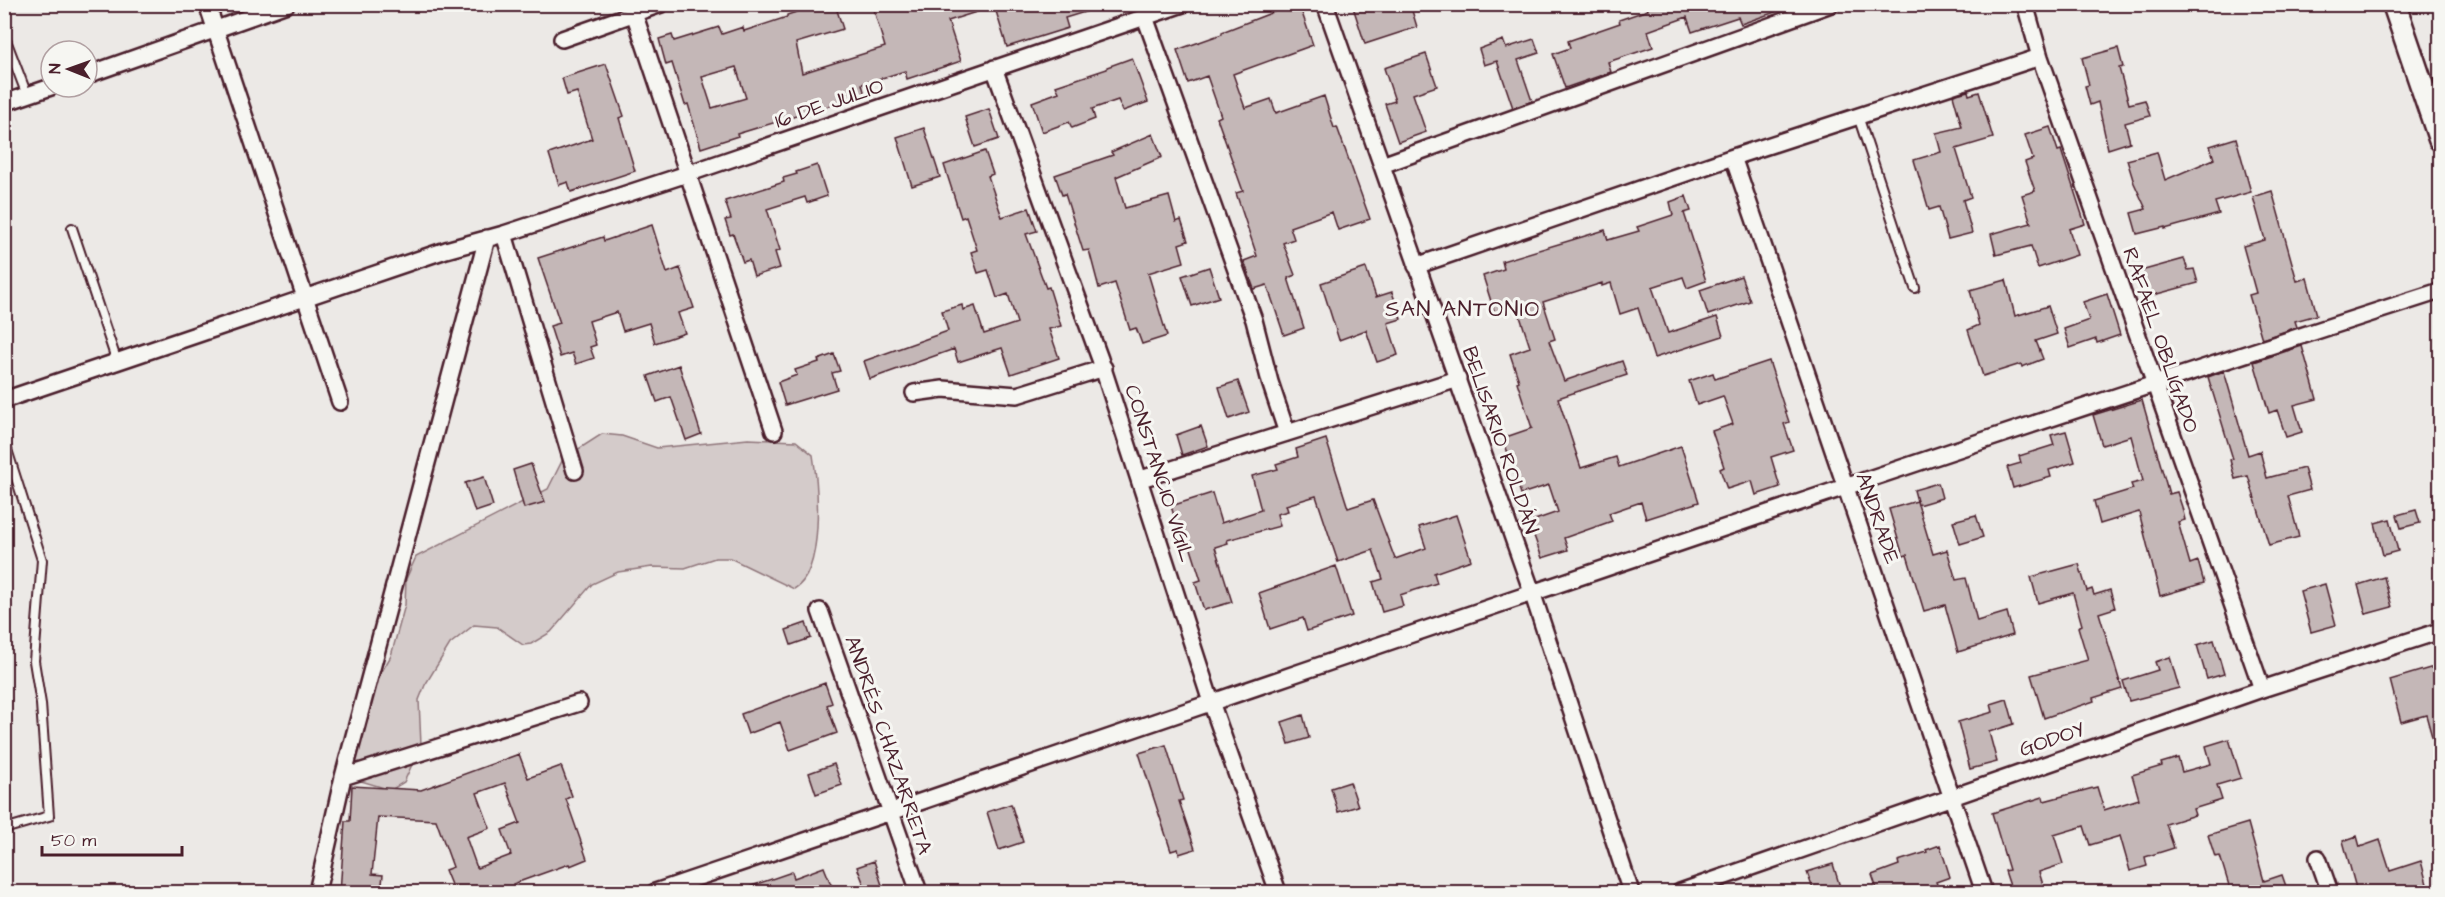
<svg xmlns="http://www.w3.org/2000/svg" width="2445" height="897" viewBox="0 0 2445 897" font-family="'Architects Daughter',sans-serif">
  <rect width="100%" height="100%" fill="#ece9e6"/>
  <filter id="ink" filterUnits="userSpaceOnUse"><feTurbulence type="fractalNoise" baseFrequency=".0167" numOctaves="2"/><feDisplacementMap in="SourceGraphic" scale="12" xChannelSelector="R" yChannelSelector="G"/><feConvolveMatrix kernelMatrix="1 2 1 2 8 2 1 2 1" color-interpolation-filters="sRGB"/></filter>
  <g filter="url(#ink)">
    <!-- green -->
    <path fill="#d4cbca" stroke="#8f757a" stroke-width="1.5" d="M602 434 622 436 657 448 748 439 796 441 813 455C818 485 825 572 794 589L730 558H715L685 568 652 567 618 572 592 584 551 632 531 644 523 645 497 627 474 625 450 644 425 685 419 700 421 745 404 782 391 790 351 778 353 708 381 673 391 656 405 605 406 579 416 557 548 489 563 459Z"/>
    <!-- building -->
    <path fill="#c4b7b7" stroke="#4a1f2b" stroke-width="1.5" fill-rule="evenodd" d="M808 4H835L843 29 796 43 802 73 885 47 872 4H988L989 8 948 21 961 61 907 79 905 71 862 84 865 95 737 134 738 136 701 148 688 104 685 105 672 63 666 65 659 39 672 35 674 41 719 27 722 34 743 27 744 31 787 17V15L809 8ZM736 67 746 98 712 108 702 77Z
      M1008 4H1097L1098 8 1065 18 1068 28 1007 47 995 8Z
      M1294 4H1299L1313 45 1233 74 1245 108 1271 99 1276 113 1324 96 1334 128 1337 127 1370 219 1338 230 1332 212 1290 227 1294 239 1283 243 1295 275 1288 278 1304 328 1284 335 1267 285 1254 289 1244 261 1257 256 1236 193 1243 191 1217 118 1221 116 1207 76 1188 83 1177 50 1222 34V32Z
      M1352 4H1410L1417 27 1365 44Z
      M1646 4H1789V7L1741 24 1738 17 1692 32 1687 17 1648 31 1653 47 1608 62 1611 72 1565 88 1553 54 1570 48 1568 41 1620 23 1619 20 1648 10Z
      M1534 39 1539 53 1518 60 1532 101 1513 108 1497 61 1484 65 1479 49 1503 40 1506 48Z
      M2118 48 2123 67 2119 68 2129 104 2145 100 2150 116 2125 123 2130 142 2108 149 2098 102 2090 105 2085 86 2089 85 2082 58Z
      M1426 54 1437 86 1413 94 1426 132 1398 142 1385 104 1395 101 1384 68Z
      M1132 58 1148 102 1123 111 1118 100 1092 109 1095 119 1072 128 1069 122 1042 132 1032 102 1059 92 1056 86 1107 69V67Z
      M606 64 624 116 619 118 635 171 571 192 568 182 559 185 549 154 592 139 577 92 567 95 562 78Z
      M1968 91 1969 95 1979 92 1993 138 1956 149 1971 197 1963 200 1972 233 1948 239 1939 207 1929 210 1914 160 1941 152 1936 133 1962 127 1953 95Z
      M989 109 999 139 975 147 965 117Z
      M2050 127 2058 151 2061 150 2085 224 2069 229 2077 255 2038 268 2031 246 1996 255 1991 234 2031 223 2022 195 2035 191 2025 162 2033 159 2025 135Z
      M924 128 940 177 912 186 897 137Z
      M1153 134 1162 157 1116 177 1125 208 1169 196 1176 222 1181 220 1188 241 1179 244 1184 262 1148 273 1167 336 1142 344 1136 328 1130 330 1115 283 1099 288 1089 250 1083 251 1065 194 1062 195 1055 175 1113 155 1111 152Z
      M2236 138 2251 192 2215 202 2219 214 2165 229V227L2137 234 2131 213 2146 209 2134 183 2127 160 2157 152 2165 180 2214 159 2210 146Z
      M985 151 993 174 988 176 1002 217 1029 208 1037 231 1026 234 1046 288 1049 287 1061 326 1049 329 1059 358 1011 374 1002 348 958 362 954 349 870 379 864 361 948 331 942 311 962 305 963 310 975 306 984 334 1017 323 1008 294 997 298 988 270 978 273 971 252 977 250 966 216 961 218 944 165Z
      M817 165 827 196 807 203 805 197 767 209 780 250 775 252 780 268 754 276 749 260 743 262 733 234 730 235 725 220 731 219 725 201 784 182 783 178 797 174 796 172Z
      M2272 191 2297 281 2307 278 2317 315 2295 321 2297 327 2262 339 2249 295 2256 293 2243 246 2265 240 2253 197Z
      M1686 196 1691 211 1684 213 1706 281 1687 288 1683 277 1652 287 1668 333 1717 317 1723 336 1654 358 1638 308 1620 314 1611 283 1602 286V283L1543 302 1555 339 1549 341 1564 381 1622 361 1627 375 1558 398 1581 468 1616 457 1619 467 1681 446 1699 502 1646 519 1641 502 1609 513 1612 521 1564 538 1568 550 1542 558 1529 522 1558 512 1549 485 1521 494 1503 438 1532 428 1517 382 1519 381 1510 354 1530 347 1517 307 1495 314 1483 276 1504 269 1502 261 1605 230 1608 240 1639 231 1637 227 1673 215 1670 202Z
      M652 225 667 273 680 268 694 308 678 313 685 333 655 343 649 323 623 331 617 312 589 321 596 345 590 347 594 358 576 364 572 353 560 357 550 326 560 323 538 258 603 237 604 241Z
      M2184 259 2188 270 2194 269 2198 283 2142 298 2137 272Z
      M1209 267 1219 297 1192 306 1182 276Z
      M1366 268 1376 297 1392 292 1401 319 1388 323 1398 355 1377 362 1366 330 1339 340 1321 283Z
      M1741 276 1750 301 1708 315 1700 290Z
      M2006 280 2015 316 2048 306 2057 334 2036 341 2043 359 2022 367 2021 364 1983 376 1968 330 1979 325 1970 290Z
      M2107 294 2120 335 2097 343 2096 339 2070 348 2064 329 2089 320 2083 302Z
      M2302 346 2317 399 2294 405 2302 432 2286 437 2277 410 2269 413 2254 362Z
      M834 354 840 371 832 373 837 389 785 405 778 382 797 375 795 370 819 362 818 360Z
      M1769 361 1789 422 1784 424 1793 450 1771 457 1780 487 1756 495 1752 481 1727 489 1720 469 1724 467 1712 431 1733 424 1723 396 1697 405 1689 381 1713 373 1715 379Z
      M679 365 701 434 686 440 671 397 657 402 648 376Z
      M2224 371 2248 455 2260 451 2267 478 2304 468 2310 490 2288 496 2299 537 2269 545 2248 476 2235 479 2230 460 2233 459 2208 377Z
      M1238 381 1249 412 1229 419 1219 387Z
      M2142 400 2169 494 2177 492 2182 507 2185 520 2178 522 2190 564 2198 561 2204 583 2160 596 2139 512 2100 524 2094 501 2133 489 2131 484 2143 481 2131 436 2102 445 2093 415Z
      M1201 426 1208 446 1182 455 1176 435Z
      M2066 431 2075 462 2049 470 2051 477 2013 488 2007 467 2021 463 2019 456 2054 445 2051 435Z
      M1326 439 1348 508 1373 500 1395 559 1426 548 1419 527 1456 515 1471 560 1434 573 1437 583 1400 595 1403 606 1382 612 1373 582 1383 579 1373 550 1338 562 1316 496 1286 505 1288 511 1277 514 1280 526 1227 540 1228 543 1215 547 1232 602 1204 610 1195 582 1201 580 1184 527 1178 529 1171 506 1212 493 1221 523 1261 510 1252 476 1278 469 1276 464 1298 457 1296 449Z
      M531 464 545 502 524 508 513 470Z
      M484 477 493 506 475 512 465 483Z
      M1938 483 1942 498 1918 505 1914 490Z
      M1917 501 1933 554 1947 550 1956 580 1966 578 1977 621 2007 612 2013 635 1958 652 1945 605 1924 611 1907 555 1903 556 1889 509Z
      M2416 510 2420 523 2401 528 2397 515Z
      M1976 515 1983 537 1960 544 1953 521Z
      M2390 519 2398 551 2383 555 2375 523Z
      M2079 564 2087 591 2092 589 2094 595 2110 590 2115 608 2099 613 2122 689 2093 698 2094 701 2044 718 2031 675 2088 660 2078 627 2082 625 2073 593 2038 603 2031 577Z
      M1336 566 1352 616 1307 631 1303 618 1270 629 1259 593Z
      M2384 577 2392 607 2366 614 2358 585Z
      M2325 584 2336 625 2311 632 2300 591Z
      M806 623 811 638 791 645 786 630Z
      M2214 640 2224 674 2207 679 2197 645Z
      M2170 657 2179 688 2129 701 2123 681 2158 670 2155 662Z
      M2440 665V750L2436 751 2426 715 2401 722 2390 680Z
      M825 683 832 703 827 705 837 733 790 750 780 722 748 734 741 714Z
      M2007 699 2014 724 1989 732 1997 762 1970 769 1958 722 1993 712 1991 704Z
      M1303 715 1309 738 1289 744 1282 722Z
      M2229 739 2241 778 2217 785 2222 800 2193 809 2195 815 2166 824 2174 848 2145 857 2147 866 2130 871 2120 836 2090 845 2084 826 2054 835 2063 864 2039 872 2044 888 2031 892H2012L2005 871 2009 870 1992 813 2043 797 2044 801 2097 787 2104 810 2139 799 2132 775 2162 766 2161 763 2178 758 2182 772 2211 764 2206 746Z
      M1166 745 1183 800 1179 801 1195 849 1179 854 1178 849 1171 851 1139 753Z
      M519 754 528 778 561 766 572 796 566 799 587 859 570 866 569 864 513 884 516 892H454L445 870 453 867 436 820 378 817 372 874 383 875 381 892H340L345 821H350L352 786 421 790ZM505 783 520 823 502 830 511 855 477 868 466 837 490 828 477 793Z
      M834 764 842 785 816 794 809 773Z
      M1350 782 1358 806 1338 812 1331 788Z
      M1011 804 1023 842 999 850 987 812Z
      M2248 823 2264 881 2282 875 2288 892H2231L2220 856 2215 857 2208 835Z
      M2357 836 2360 847 2380 840 2390 871 2421 861 2429 892H2357L2343 841Z
      M1940 845 1950 877 1936 882 1940 892H1878L1872 875 1899 865 1898 861 1927 852 1926 850Z
      M874 861 883 888 867 892 857 867Z
      M1833 864 1840 887 1822 892H1814L1807 872Z
      M824 867 834 892H741L740 890 792 872 794 878Z"/>
    <g fill="none" stroke-linecap="round" stroke-linejoin="round">
      <defs>
        <path id="service" d="M4 35 27 95
          M1858 116 1915 288
          M72 228 117 362
          M4 440 42 560 34 661 41 704 49 816 4 829"/>
        <path id="minor" d="M207 4 340 402
          M631 4 774 431
          M1325 4 1532 592 1631 892
          M2025 4 2040 57 2262 689
          M1145 17 1254 320 1270 382 1287 433
          M562 39 661 4
          M994 68 1100 359 1211 702 1278 892
          M87 75 287 4
          M4 103 51 87
          M1733 157 1984 892
          M1382 165 1831 4
          M504 234 575 471
          M1416 266 1733 157 2040 57
          M914 393 943 389 1017 395 1104 368
          M4 400 446 250 504 234 687 174 1183 4
          M1141 479 1458 379
          M820 611 919 892
          M343 777 579 703
          M2318 858 2330 892
          M317 892 343 777 487 238
          M655 892C1250 691 1842 483 2440 291
          M1680 892 2262 689 2440 631"/>
        <path id="secondary" d="M2394 4 2440 139"/>
      </defs>
      <!-- service casing -->
      <use href="#service" stroke="#4a1f2b" stroke-width="12"/>
      <!-- minor casing -->
      <use href="#minor" stroke="#4a1f2b" stroke-width="20"/>
      <!-- secondary casing -->
      <use href="#secondary" stroke="#4a1f2b" stroke-width="27"/>
      <!-- service -->
      <use href="#service" stroke="#f6f6f2" stroke-width="8"/>
      <!-- minor -->
      <use href="#minor" stroke="#f6f6f2" stroke-width="15"/>
      <!-- secondary -->
      <use href="#secondary" stroke="#f6f6f2" stroke-width="22"/>
    </g>
  </g>
  <g text-anchor="middle" stroke-width="6" stroke-linejoin="round" paint-order="stroke">
    <!-- street labels -->
    <g font-size="21" fill="#4a1f2b" stroke="#f6f6f2">
      <text transform="translate(829 103) rotate(-19)" y="7">16 DE JULIO</text>
      <text transform="translate(2161 340) rotate(71)" y="7">RAFAEL OBLIGADO</text>
      <text transform="translate(1501 440) rotate(71)" y="7">BELISARIO ROLDÁN</text>
      <text transform="translate(1160 473) rotate(72)" y="7">CONSTANCIO VIGIL</text>
      <text transform="translate(1878 518) rotate(71)" y="7">ANDRADE</text>
      <text transform="translate(2052 739) rotate(-19)" y="7">GODOY</text>
      <text transform="translate(889 745) rotate(71)" y="7">ANDRÉS CHAZARRETA</text>
    </g>
    <!-- neighbourhood labels -->
    <g font-size="22" letter-spacing="1.5" fill="#4a1f2b" stroke="#f6f6f2">
      <text x="1463" y="316">SAN ANTONIO</text>
    </g>
  </g>
  <!-- margin -->
  <rect width="2445" height="897" fill="none" stroke="#f6f6f2" stroke-width="24"/>
  <rect x="12" y="12" width="2421" height="873" fill="none" stroke="#4a1f2b" stroke-width="2" filter="url(#ink)"/>
  <!-- north arrow -->
  <g transform="translate(69 69) rotate(271)"><circle r="28" fill="#f6f6f2" stroke="#b1a0a2" stroke-width="1.5"/>
  <path d="M0-4.5L10 22L0 15L-10 22Z" fill="#4a1f2b"/>
  <text y="-9" font-size="16" font-weight="bold" text-anchor="middle" fill="#4a1f2b">N</text>
  </g>
  <!-- scale -->
  <path d="M42 846v9h140v-9" fill="none" stroke="#4a1f2b" stroke-width="3"/>
  <text x="51" y="846" font-size="18" fill="#4a1f2b" stroke="#f6f6f2" stroke-width="4.5" paint-order="stroke">50 m</text>
</svg>
